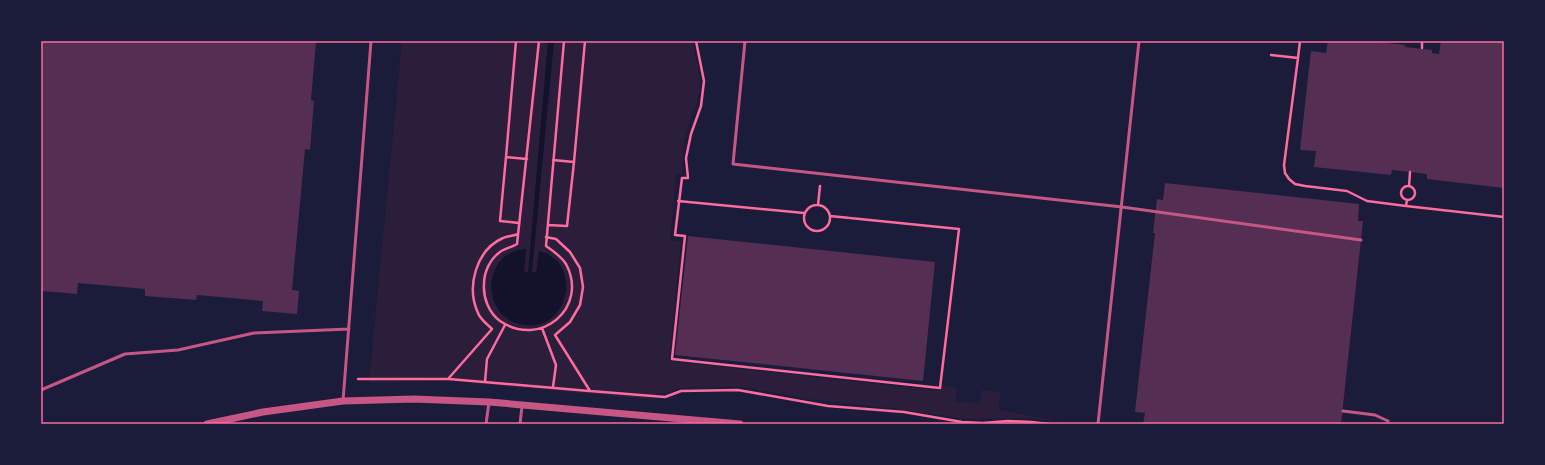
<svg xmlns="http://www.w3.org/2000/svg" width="1545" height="465" viewBox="0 0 1545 465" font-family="'Space Grotesk',sans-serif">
  <rect width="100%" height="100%" fill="#1b1b3a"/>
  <!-- green -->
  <path fill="#2a1e3b" d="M402 41H693C694 55 700 69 700 84 700 101 691 115 687 131 683 145 682 159 683 174H676L670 240 681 241 669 361 940 391 941 386 957 388 955 402 980 403 982 390 1000 392 999 410 1062 422 1027 418 967 419 896 409 807 399 743 387 679 388 667 393H656L655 400 447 381 369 382Z"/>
  <!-- water -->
  <path fill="#12122b" d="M548 41H554L532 272H536L539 251C583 261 570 331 525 325 479 320 481 251 526 249L524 272H528Z"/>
  <!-- building -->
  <path fill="#542f53" d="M41 41H316L311 100 314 101 310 150 305 149 292 290 299 291 297 314 262 311 263 301 197 295 196 300 145 296V289L78 283 77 294 42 291Z
    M1328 41H1368L1405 45V47L1432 50V53L1439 54 1441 41H1504V188L1427 179V174L1410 172 1392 170 1391 175 1314 167 1316 151 1300 150 1311 51 1326 53Z
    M1165 183 1359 204 1358 221H1363L1341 424H1143L1145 413 1135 412 1155 233H1153L1157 199 1163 200Z
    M688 236 935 262 923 381 675 355Z"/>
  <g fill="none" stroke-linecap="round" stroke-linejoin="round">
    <!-- path -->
    <path stroke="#ff6b9d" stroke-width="2.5" d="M516 41 506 157 527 159
      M539 41 517 244C512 247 504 249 500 252 490 259 484 272 484 284 483 298 489 313 500 321 541 349 589 307 566 264 561 256 553 251 546 246L564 41
      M696 41 704 81 701 106 691 134 686 158 688 178H682L675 235 685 236 672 359 940 388 959 229 830 216
      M1422 48V41
      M1271 55 1298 58 1300 41
      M1298 58 1284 165 1285 173 1289 179 1295 184 1305 186 1347 191 1367 201 1406 206
      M506 157 500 221 519 223
      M553 160 574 162 585 41
      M1401 193a7 7 0 1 1 14 0a7 7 0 1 1-14 0Z
      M1409 186 1410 172
      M1407 200 1406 206 1504 217
      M678 201 804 213
      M818 205 820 186
      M804 218a13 13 0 1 1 26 0a13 13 0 1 1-26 0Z
      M548 225 567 226 574 162
      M546 237 556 239 570 252 580 268 583 287 580 305 570 322 555 335 590 391 665 397 681 391 738 390 828 406 904 412 962 422 983 423 1008 421 1031 422 1049 424
      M542 328 556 365 553 387
      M358 379H448L492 329C487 324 480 319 478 313 466 287 476 250 503 238 507 236 513 236 518 234
      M449 379 589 391
      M485 382 487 359 505 325"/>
    <!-- service -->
    <path stroke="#c65784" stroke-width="3" d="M745 41 733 164 1122 207 1361 240
      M41 390 125 354 178 350 254 333 349 329
      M343 401 371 41
      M1343 411 1375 415 1388 421
      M486 424 489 402
      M520 424 522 406
      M1098 424 1139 41"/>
    <!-- tertiary -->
    <path stroke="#c65784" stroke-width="7" d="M207 424 263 412 343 401 414 399 489 402 740 424"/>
  </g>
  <!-- border -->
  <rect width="1545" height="465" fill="none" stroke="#1b1b3a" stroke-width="84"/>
  <rect x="42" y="42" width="1461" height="381" fill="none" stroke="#ff6b9d" stroke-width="1.5"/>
</svg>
